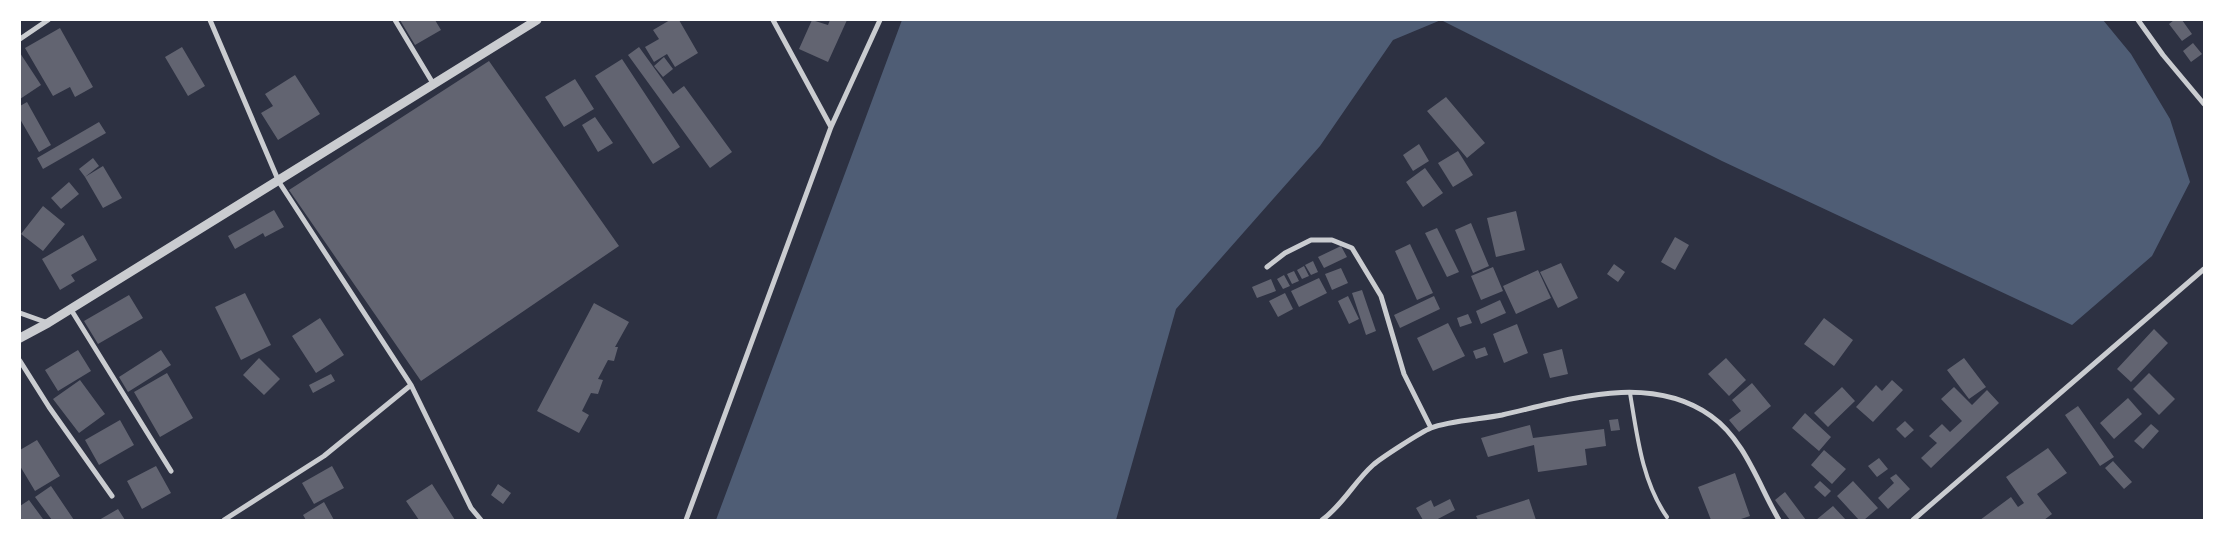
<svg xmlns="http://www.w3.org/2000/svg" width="2224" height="540" viewBox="0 0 2224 540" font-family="'Alegreya Sans',sans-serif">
  <rect width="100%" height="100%" fill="#2d3142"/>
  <!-- water -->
  <path fill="#4f5d75" d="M902 20H2103L2131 54 2170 119 2190 182 2152 256 2072 325 1722 161 1441 20 1393 40 1320 146 1176 309 1116 520H716Z"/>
  <!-- building -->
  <path fill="#626471" d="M400 20H435L441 30 415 45Z
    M670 20H679L698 53 675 67 667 54 654 62 645 47 659 39 653 30Z
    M812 20 828 25 830 20H847L828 62 799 49Z
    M2174 20H2182L2192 34 2182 41 2169 24Z
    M60 28 93 87 75 97 70 87 53 96 25 48Z
    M2193 43 2202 54 2191 62 2183 51Z
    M182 47 205 86 188 96 165 57Z
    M639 47 673 94 684 86 732 152 710 168 628 55Z
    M20 53 41 85 20 99Z
    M664 57 673 69 663 77 654 66Z
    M622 59 680 147 653 164 595 76Z
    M489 61 619 246 421 381 289 190Z
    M295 75 320 114 278 140 261 113 273 106 265 94Z
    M575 79 594 109 564 127 545 97Z
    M1446 97 1485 143 1467 158 1427 111Z
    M27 102 51 145 39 152 20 119V106Z
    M595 117 613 143 598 152 582 125Z
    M99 122 106 133 43 169 37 158Z
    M1419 144 1429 161 1413 171 1403 155Z
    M1458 151 1473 175 1453 187 1438 163Z
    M93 158 99 166 85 177 79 169Z
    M103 166 122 198 103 208 85 177Z
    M1425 168 1443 193 1423 207 1406 182Z
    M69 182 79 194 61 209 51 198Z
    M43 206 65 224 43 251 21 234Z
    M274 210 284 227 265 237 263 233 235 249 228 236Z
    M1516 211 1525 250 1496 257 1487 218Z
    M1471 223 1489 266 1473 273 1455 230Z
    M1437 228 1459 272 1447 277 1425 233Z
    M83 235 97 260 71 275 75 281 60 290 42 259Z
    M1675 237 1689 245 1675 270 1661 262Z
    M1410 244 1433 293 1417 300 1395 251Z
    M1341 246 1347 257 1324 268 1318 257Z
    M1313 261 1318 272 1311 275 1305 265Z
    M1561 263 1578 298 1558 308 1540 272Z
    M1614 264 1625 272 1618 282 1607 274Z
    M1304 266 1309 276 1302 279 1297 270Z
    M1493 267 1503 291 1481 300 1471 276Z
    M1341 268 1348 283 1332 290 1325 274Z
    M1538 270 1551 298 1516 314 1503 286Z
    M1294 271 1299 281 1292 284 1287 274Z
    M1284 275 1290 286 1283 289 1277 279Z
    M1319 278 1327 293 1299 307 1291 291Z
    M1271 279 1276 291 1257 298 1252 287Z
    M1362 290 1376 331 1366 335 1352 293Z
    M245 293 271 345 241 360 215 307Z
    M1285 293 1293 309 1278 317 1269 301Z
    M129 295 143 318 98 344 84 321Z
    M1348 296 1359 319 1349 324 1338 301Z
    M1434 296 1440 309 1400 328 1394 315Z
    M1500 300 1506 313 1481 324 1476 311Z
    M594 303 629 322 615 347H618L614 361 608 360 598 379 603 380 598 394 591 393 582 411 589 415 579 433 537 411Z
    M1468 314 1472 323 1460 327 1457 318Z
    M320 318 344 355 316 373 292 336Z
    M1824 318 1853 340 1834 366 1804 344Z
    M1448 323 1465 356 1433 371 1417 338Z
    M1517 324 1528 353 1504 363 1493 334Z
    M2154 329 2168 343 2131 382 2117 369Z
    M1485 347 1488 355 1476 359 1473 351Z
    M1562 349 1568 374 1550 378 1543 354Z
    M78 350 91 371 58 391 45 370Z
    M161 350 171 365 128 392 119 377Z
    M259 358 280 379 264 395 243 375Z
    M1726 358 1746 380 1729 396 1708 374Z
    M1964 358 1986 387 1969 399 1947 370Z
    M167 373 193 418 160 437 134 392Z
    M2149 373 2175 399 2159 415 2133 389Z
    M331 374 335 381 313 393 309 385Z
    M80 380 105 414 79 433 53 399Z
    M1892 380 1903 390 1873 422 1856 407 1876 385 1882 391Z
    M1752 383 1771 406 1739 432 1729 420 1741 411 1732 400Z
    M1842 387 1855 401 1828 427 1814 413Z
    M1954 387 1972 405 1987 390 1999 403 1931 468 1921 458 1937 443 1929 436 1942 424 1950 432 1962 421 1941 399Z
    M2128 398 2142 414 2114 439 2100 423Z
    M2078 406 2114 457 2100 466 2065 415Z
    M1805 413 1831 437 1819 451 1792 428Z
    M1618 419 1620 430 1611 431 1609 420Z
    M120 420 134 445 99 465 85 440Z
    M1905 421 1914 430 1905 438 1896 429Z
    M2151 424 2159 431 2143 449 2134 441Z
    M1530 425 1533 438 1604 429 1606 446 1585 449 1587 465 1538 472 1534 445 1488 457 1481 438Z
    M37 440 60 476 35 491 20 466V450Z
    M2048 448 2067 473 2037 494 2052 514 2044 520H1980L2011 497 2018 507 2024 503 2006 477Z
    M1824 450 1846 469 1832 484 1811 465Z
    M1879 458 1888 469 1877 477 1868 466Z
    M2113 461 2132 482 2124 489 2105 468Z
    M156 466 171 493 142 509 127 481Z
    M332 466 344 488 314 504 302 483Z
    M1735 473 1750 516 1738 520H1711L1698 487Z
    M1896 474 1910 489 1888 509 1878 498 1894 483 1890 478Z
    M1820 481 1831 491 1825 497 1814 487Z
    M1853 481 1878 508 1864 520H1859L1837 496Z
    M432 484 455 520H419L406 501Z
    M498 484 511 493 503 504 491 495Z
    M51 486 74 520H52L35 497Z
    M1785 492 1806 520H1790L1775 500Z
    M1450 499 1455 510 1436 520H1423L1416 508 1431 500 1434 507Z
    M1529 499 1536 520H1478L1476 516Z
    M29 500 43 519 41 520H21L20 518V506Z
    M324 502 334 520H306L303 515Z
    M1833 506 1846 520H1816Z
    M118 509 125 520H99Z"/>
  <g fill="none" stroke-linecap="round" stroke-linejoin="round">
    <!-- service -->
    <path stroke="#caccd0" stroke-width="4" d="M1630 393C1637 435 1642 482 1667 517"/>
    <!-- minor -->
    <path stroke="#caccd0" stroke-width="5" d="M210 20 279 182 411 385 471 508 481 520
      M395 20 434 85
      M773 20 831 127
      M2138 20 2163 55 2204 104
      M20 39 48 20
      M1267 267 1285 253 1311 240H1332L1352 248 1381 296 1404 374 1431 428
      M70 308 171 471
      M20 313 48 323
      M20 361 49 407 112 496
      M224 520 324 456 411 385
      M686 520 831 127 880 20
      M1322 520C1343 505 1354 482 1373 465 1381 458 1421 432 1431 428 1448 421 1482 419 1502 415 1568 400 1649 372 1711 416 1745 440 1759 486 1779 520
      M1913 520 2204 269"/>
    <!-- tertiary -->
    <path stroke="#caccd0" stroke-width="9" d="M20 338 48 323 537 20"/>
  </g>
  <!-- border -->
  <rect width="2224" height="540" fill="none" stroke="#ffffff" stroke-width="42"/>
</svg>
